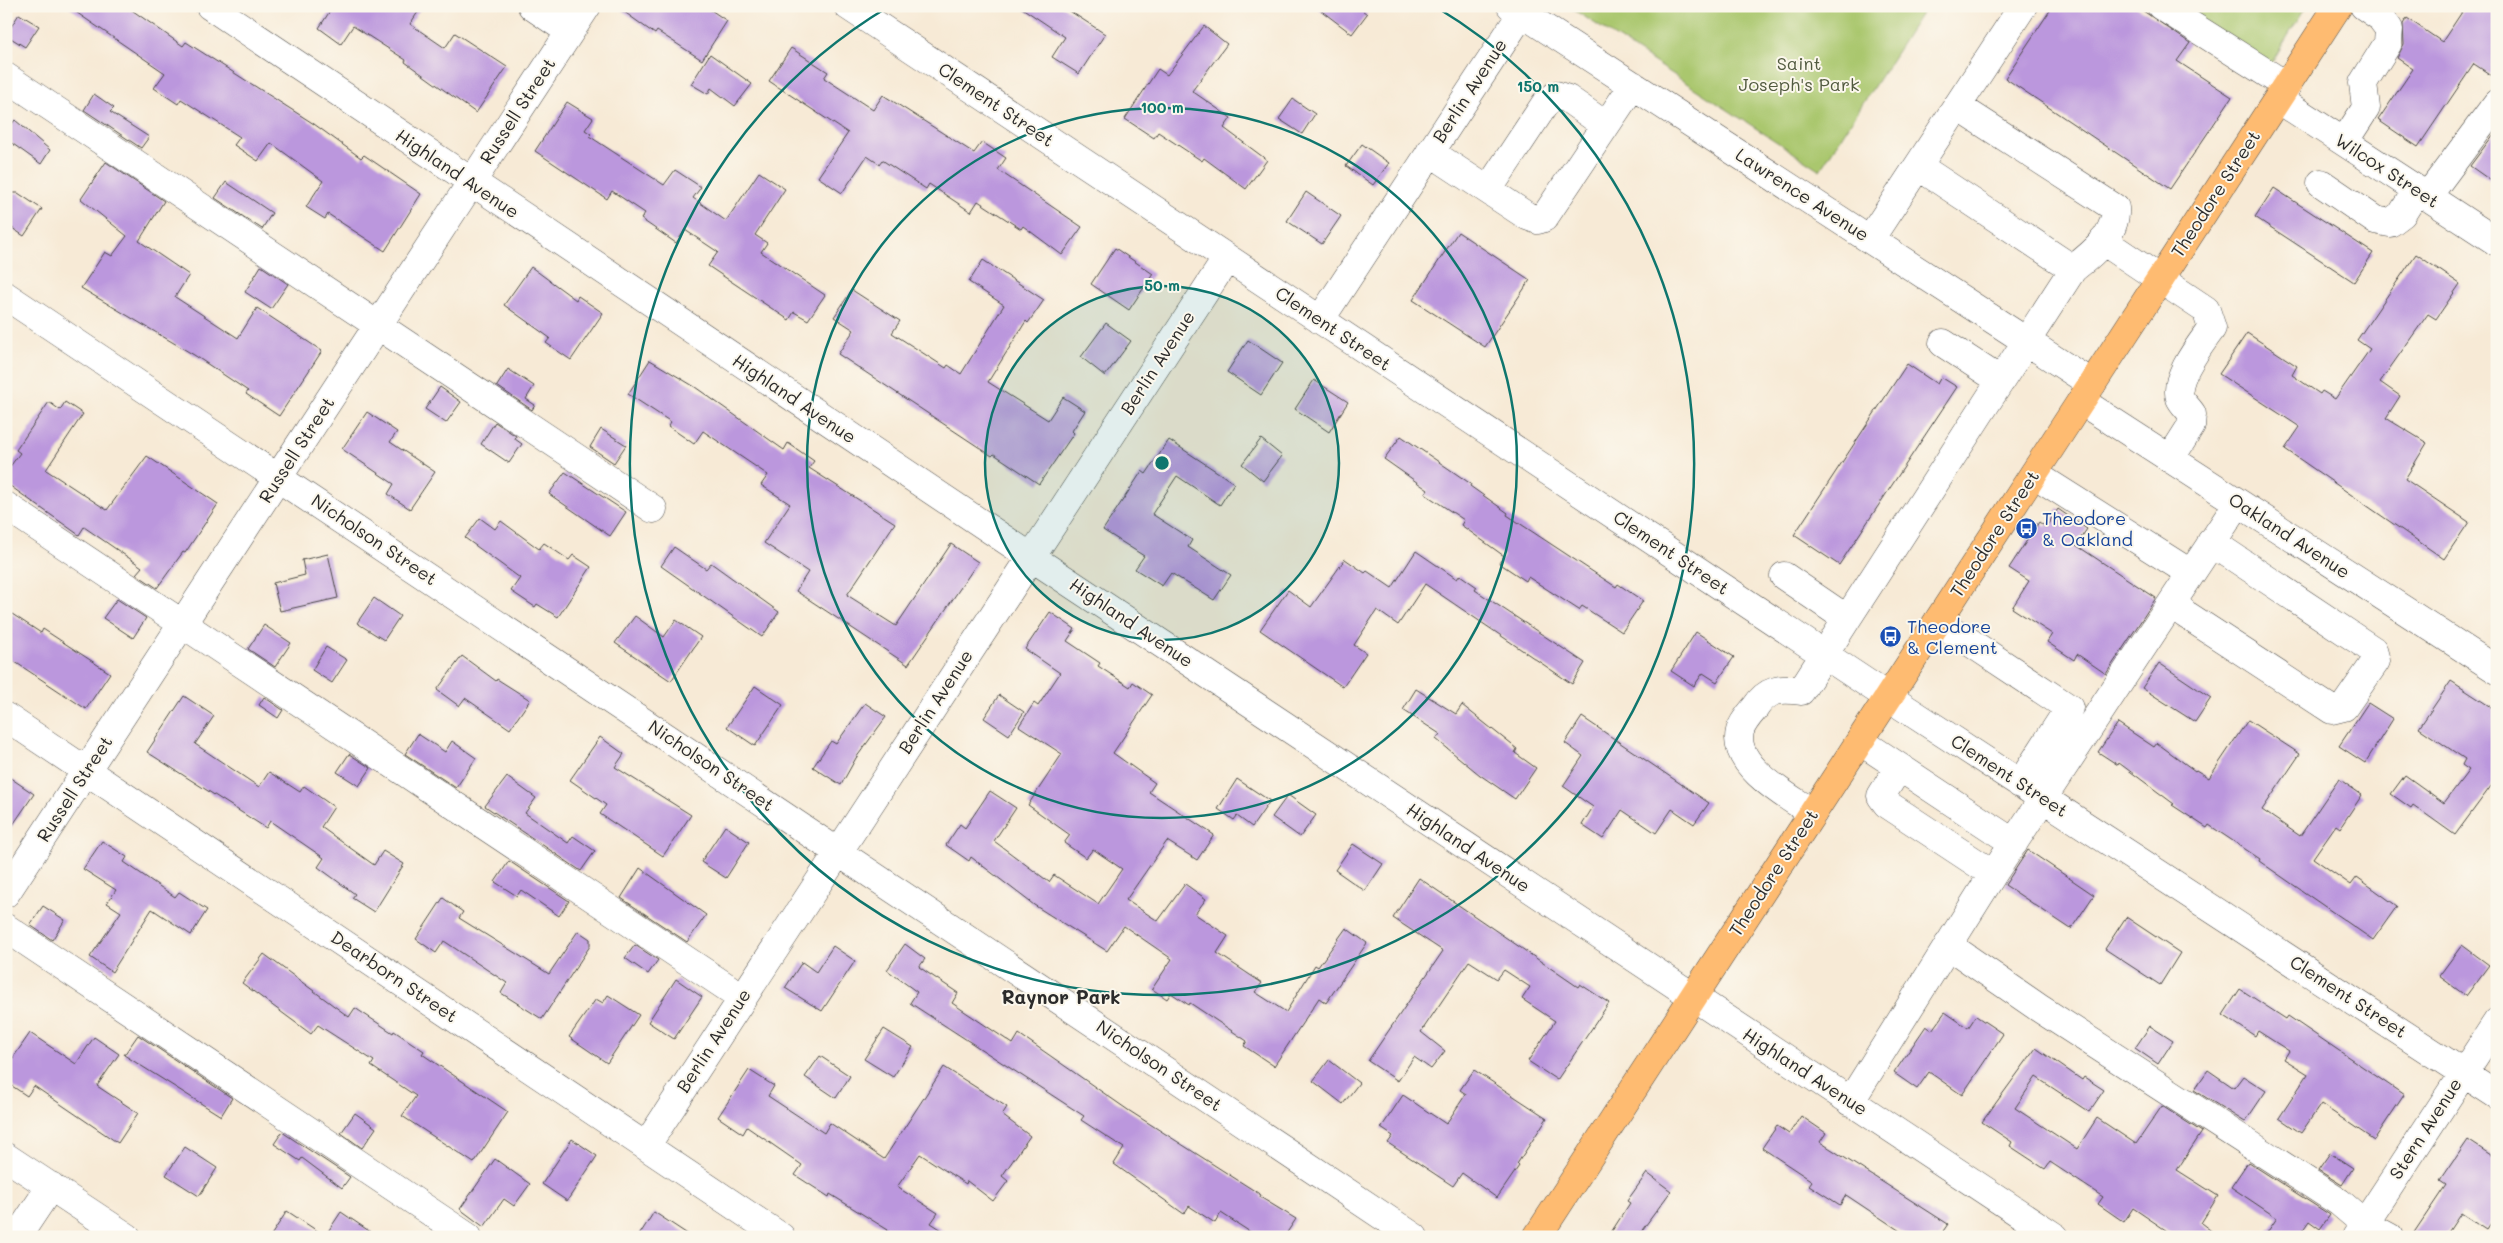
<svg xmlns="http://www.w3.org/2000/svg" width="2503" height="1243" viewBox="0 0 2503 1243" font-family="Mali,sans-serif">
  <rect width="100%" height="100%" fill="#fbf7ec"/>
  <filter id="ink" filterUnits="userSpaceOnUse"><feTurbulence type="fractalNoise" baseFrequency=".02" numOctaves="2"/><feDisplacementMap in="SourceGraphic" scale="10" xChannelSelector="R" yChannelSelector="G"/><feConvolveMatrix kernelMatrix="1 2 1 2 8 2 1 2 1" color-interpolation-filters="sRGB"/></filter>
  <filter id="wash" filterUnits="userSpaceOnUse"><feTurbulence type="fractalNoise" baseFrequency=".0096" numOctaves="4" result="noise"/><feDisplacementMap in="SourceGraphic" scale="20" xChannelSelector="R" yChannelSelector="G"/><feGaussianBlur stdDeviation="1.12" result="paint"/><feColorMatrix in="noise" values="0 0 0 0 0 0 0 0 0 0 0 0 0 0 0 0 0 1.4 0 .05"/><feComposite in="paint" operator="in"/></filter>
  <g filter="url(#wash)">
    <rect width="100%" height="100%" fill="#f7ead6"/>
    <!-- green -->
    <path fill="#aac76e" stroke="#6a794c" d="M1568 6H1926L1820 170Z
      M2173 6H2306L2269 67Z"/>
    <g id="blocks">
      <!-- building -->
      <path fill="#bb97dd" d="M67 6H126L183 46 186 42 314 124 361 158 364 155 421 194 385 251 328 214 325 219 306 207 323 181 271 143 258 161 234 145 240 137 181 99 178 104 154 88 165 73Z
        M324 6H422L410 24 445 48 455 33 507 67 476 113 405 62 406 60 353 26 341 44 319 28 330 11Z
        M616 6H705L727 21 702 60 657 31 655 34Z
        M1019 6H1062L1105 34 1079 74 1052 57 1065 37Z
        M1315 6H1357L1367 14 1352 34Z
        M2053 6H2136L2190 43 2177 61 2232 97 2170 189 2005 78Z
        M2466 6H2497V79L2474 64 2418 147 2378 120 2413 69 2397 58 2404 44 2403 24 2407 18 2442 42Z
        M19 14 39 26 25 47 6 35Z
        M1204 26 1227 44 1192 91 1231 118 1224 128 1267 160 1246 189 1204 158 1202 161 1158 132 1154 138 1125 119 1158 69 1167 75Z
        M791 48 828 72 824 78 873 110 883 95 974 153 982 142 1006 158 998 170 1082 227 1062 255 1023 226 1021 229 978 201 971 212 929 184 926 189 882 160 879 164 867 156 842 193 818 177 848 133 769 81Z
        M710 54 752 84 735 106 711 88 708 94 691 84Z
        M94 94 114 108 110 112 149 137 141 148 84 110Z
        M1293 99 1315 114 1302 134 1279 119Z
        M567 102 593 118 585 130 591 134 589 136 664 185 675 170 701 187 693 198 726 221 759 172 785 189 755 235 767 243 761 252 825 295 808 320 794 312 789 320 708 266 718 252 685 230 676 243 641 219 645 213 612 191 607 199 535 151Z
        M15 120 50 150 41 164 6 139V131Z
        M2497 130V185L2470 166Z
        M1362 144 1389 163 1373 185 1346 166Z
        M106 162 164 201 139 241 189 275 175 297 238 338 257 308 322 351 279 416 246 394 248 391 194 355 81 288 105 252 112 256 127 236 81 199Z
        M226 182 272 213 262 229 215 198Z
        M2274 188 2373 253 2354 282 2255 217Z
        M1306 192 1341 216 1322 244 1287 221Z
        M11 193H18L42 209 24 236 6 224V200Z
        M1458 232 1530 280 1485 347 1413 300Z
        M1115 248 1153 274 1129 310 1091 284Z
        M2416 254 2460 284 2436 319 2428 314 2380 382 2400 396 2386 418 2427 443 2405 479 2469 522 2444 559 2285 449 2300 427 2219 374 2247 333 2297 366 2292 375 2320 394 2322 391 2335 399 2370 349 2357 340Z
        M983 260 1044 300 1028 323 1026 321 988 382 1048 420 1063 397 1085 411 1072 431 1074 433 1039 484 994 454 992 456 838 354 854 330 834 317 852 290 900 321 892 333 946 368 948 365 961 374 1004 305 969 282Z
        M261 266 288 284 271 309 245 292Z
        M531 267 576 300 578 296 603 313 571 360 546 343 550 338 504 305Z
        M1106 323 1131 341 1105 376 1081 357Z
        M1248 340 1282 363 1261 395 1227 372Z
        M650 360 695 387 784 450 788 443 814 461 809 468 895 523 847 595 896 626 951 544 978 562 908 665 796 591 808 572 764 543 790 504 761 485 768 475 703 431 694 444 668 426 671 422 628 394Z
        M1907 364 1937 384 1941 377 1957 387 1839 565 1794 535Z
        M508 369 534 386 526 399 535 405 532 410 497 386Z
        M1314 380 1348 402 1329 432 1295 409Z
        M440 387 461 402 446 423 425 409Z
        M49 402 60 410 65 402 83 414 46 470 107 510 147 456 218 504 185 553 183 552 157 588 136 574 142 567 84 527 79 535 6 483V472L20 453 16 450Z
        M367 412 397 432 390 442 435 472 410 509 388 494 394 484 342 449Z
        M495 422 516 436 515 439 522 444 509 463 481 444Z
        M601 429 626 445 614 463 590 447Z
        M1401 436 1471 484 1470 486 1508 513 1507 515 1616 587 1618 584 1643 601 1622 632 1582 606 1579 610 1528 577 1526 581 1499 563 1504 556 1461 525 1464 520 1425 494 1428 490 1384 459Z
        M1261 439 1282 456 1263 481 1242 464Z
        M1169 440 1234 483 1220 505 1177 476 1152 514 1192 540 1188 547 1231 575 1214 600 1171 573 1162 586 1135 569 1144 556 1103 530 1142 471 1146 474Z
        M565 472 626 512 610 536 549 494Z
        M2058 509 2087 529 2076 545 2156 598 2106 674 2077 654 2074 660 2047 642 2052 634 2012 608 2029 581 2009 568 2039 522 2046 527Z
        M480 518 495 529 501 521 539 549 544 543 569 560 573 555 591 567 558 617 537 604 535 607 511 591 520 578 465 538Z
        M674 547 706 569 711 563 779 612 762 637 661 566Z
        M1416 551 1457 579 1460 575 1477 587 1475 590 1585 663 1572 684 1425 584 1398 625 1377 610 1354 645 1366 653 1343 687 1260 630 1288 590 1311 607 1345 559 1365 573 1367 571 1392 588Z
        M328 554 338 598 280 611 273 583 305 575 302 560Z
        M374 598 400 616 384 640 357 623Z
        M117 599 146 618 133 638 103 618Z
        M6 610 41 633 43 629 110 673 86 709 6 656Z
        M1050 612 1075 629 1067 641 1100 663 1098 666 1130 687 1133 682 1152 695 1113 753 1155 783 1149 792 1214 835 1197 860 1167 841 1126 900 1158 921 1185 884 1206 899 1195 914 1228 936 1217 953 1262 983 1255 992 1286 1012 1315 965 1318 967 1346 928 1367 943 1326 1003 1319 998 1274 1066 1244 1046 1247 1041 1190 1003 1189 1005 1171 993 1167 999 1152 989 1172 959 1124 926 1107 951 1034 905 971 857 969 861 946 845 960 824 965 828 990 791 1016 808 994 841 1049 882 1054 875 1098 904 1122 869 1093 849 1086 858 1064 843 1070 835 1028 805 1062 754 1019 726 1034 703 1038 706 1060 673 1025 649Z
        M635 616 664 637 676 620 701 637 671 681 615 643Z
        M264 625 291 643 275 667 248 649Z
        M1696 632 1734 657 1717 682 1703 673 1694 686 1671 671Z
        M326 647 347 660 332 683 312 670Z
        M462 656 496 681 497 679 530 700 510 729 465 698 459 706 437 690Z
        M2159 663 2211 698 2195 722 2142 688Z
        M2451 681 2497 711V778L2455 835 2413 805 2411 808 2391 794 2405 775 2444 803 2469 770 2462 765 2465 759 2419 728Z
        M755 686 783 705 755 746 727 727Z
        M1416 689 1456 714 1462 705 1517 749 1515 753 1536 768 1515 799 1480 775 1436 739 1440 734 1403 710Z
        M999 695 1024 712 1009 735 984 718Z
        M184 696 214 716 195 744 259 787 269 772 300 792 304 786 334 807 321 827 374 865 383 851 404 864 374 912 352 898 355 894 318 867 324 858 270 821 266 828 147 752Z
        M264 697 283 710 278 718 259 705Z
        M865 703 886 717 856 758 841 785 813 767 831 741 836 744Z
        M2368 703 2393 719 2365 763 2339 746Z
        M1582 717 1709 803 1694 824 1672 809 1656 833 1622 810 1603 839 1582 825 1593 807 1563 786 1583 756 1565 743Z
        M2248 720 2300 754 2262 810 2300 836 2339 779 2362 795 2340 828 2336 825 2313 858 2351 885 2357 877 2397 906 2373 940 2259 861 2260 859 2209 825 2207 828 2172 805 2174 804 2119 763 2118 765 2098 752 2118 723 2154 747 2157 743 2195 771 2196 770 2209 778Z
        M418 734 445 752 452 741 476 758 456 788 405 754Z
        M600 737 624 754 615 767 691 815 663 856 600 814 606 805 570 780Z
        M349 754 371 768 359 786 337 772Z
        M6 775 34 794 6 835Z
        M507 777 536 798 525 813 568 843 573 836 595 851 581 871 485 806Z
        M1237 779 1270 801 1252 827 1237 816 1234 820 1218 809Z
        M1288 795 1316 815 1300 837 1272 817Z
        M725 826 749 842 726 878 701 862Z
        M102 841 127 857 124 862 175 897 179 892 207 910 191 935 152 909 112 972 90 957 121 912 107 903 116 890 83 869Z
        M1353 844 1383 864 1365 891 1335 870Z
        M2028 850 2094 895 2071 929 2005 885Z
        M509 861 569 901 559 916 521 890 517 896 495 882Z
        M640 868 706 915 687 942 621 898Z
        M1419 878 1578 987 1580 984 1609 1003 1557 1080 1528 1061 1555 1021 1522 999 1530 987 1504 970 1497 979 1469 961 1421 1032 1445 1051 1431 1069 1414 1057 1398 1081 1368 1061 1443 951 1393 918Z
        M443 898 463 912 459 918 549 974 578 931 590 939V946L542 1019 501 993 507 983 444 941 436 953 416 939Z
        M43 906 65 920 52 940 30 925Z
        M2126 917 2180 953 2160 985 2105 949Z
        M905 944 925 959 919 967 958 993 952 1003 1013 1044 1019 1034 1128 1110 1261 1195 1260 1197 1296 1219 1284 1237H1258L1221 1213 1215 1223 1189 1206 1184 1214 1114 1164 1124 1148 1081 1120 1084 1116 910 1003 917 992 887 970Z
        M635 945 658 960 648 974 625 958Z
        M2462 945 2489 965 2466 996 2439 976Z
        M833 946 855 961 822 1011 785 988 802 962 816 972Z
        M264 954 349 1017 355 1008 393 1033 394 1031 424 1051 422 1054 508 1112 474 1163 402 1116 416 1096 371 1066 374 1061 318 1025 311 1034 242 983Z
        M676 979 702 997 674 1039 648 1022Z
        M2240 989 2286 1019 2288 1016 2404 1095 2374 1140 2321 1104 2301 1133 2279 1118 2308 1074 2284 1059 2289 1051 2258 1031 2255 1036 2223 1015Z
        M608 995 639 1015 607 1063 569 1037 596 999 603 1003Z
        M1945 1012 1968 1028 1976 1016 2003 1034 1962 1095 1929 1072 1917 1089 1894 1073 1926 1026 1932 1030Z
        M2150 1026 2173 1041 2158 1064 2135 1048Z
        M884 1029 913 1047 893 1077 864 1059Z
        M30 1033 76 1064 94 1037 119 1054 97 1086 138 1113 118 1143 34 1086 27 1096 6 1082V1068Z
        M138 1035 232 1098 221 1116 124 1055Z
        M2036 1048 2082 1080 2084 1077 2104 1090 2089 1112 2036 1077 2015 1108 2077 1149 2097 1118 2136 1144 2162 1106 2202 1132 2177 1170 2218 1196 2201 1223 2219 1237H2176L2133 1208 2124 1222 2098 1204 2103 1197 2050 1162 2045 1169 2010 1146 2012 1142 1982 1122Z
        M820 1056 850 1076 836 1098 805 1077Z
        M1329 1060 1359 1083 1343 1104 1313 1081Z
        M944 1067 1007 1107 1002 1115 1030 1136 1002 1176 1008 1181 993 1201 967 1181 966 1184 920 1154 897 1187 938 1213 931 1223 953 1237H884L888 1230 830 1194 829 1197 795 1175 802 1165 747 1127 743 1134 718 1117 749 1070 774 1086 768 1096 824 1133 830 1123 884 1159Z
        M1474 1070 1547 1118 1517 1164 1519 1166 1497 1198 1462 1173 1453 1186 1388 1143 1393 1136 1381 1128 1403 1095 1446 1124 1466 1094 1460 1090Z
        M2208 1070 2234 1088 2243 1076 2266 1091 2245 1122 2194 1090Z
        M355 1113 376 1128 362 1148 341 1133Z
        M1801 1116 1826 1133 1820 1142 1948 1224 1939 1237H1909L1846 1195 1840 1205 1809 1185 1812 1181 1762 1148 1777 1126 1789 1134Z
        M282 1132 350 1177 342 1188 302 1158 300 1161 274 1144Z
        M572 1139 597 1156 567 1201 542 1184Z
        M2468 1140 2497 1159V1215L2487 1230 2461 1213 2445 1237H2411L2446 1185 2440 1181Z
        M185 1147 217 1168 199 1196 166 1175Z
        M2330 1153 2353 1168 2342 1185 2318 1170Z
        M495 1159 530 1184 514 1206 504 1199 484 1227 460 1209Z
        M2248 1162 2330 1215 2320 1229 2309 1221 2298 1237H2264L2277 1218 2231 1187Z
        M1647 1173 1671 1191 1637 1237H1608L1630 1203 1627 1201Z
        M287 1211 325 1236 341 1212 378 1237H270Z
        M654 1212 692 1237H638Z"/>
    </g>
  </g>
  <g filter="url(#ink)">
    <use href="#blocks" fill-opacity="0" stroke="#4a4845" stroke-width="1"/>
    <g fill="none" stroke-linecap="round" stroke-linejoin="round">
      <defs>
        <path id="minor" d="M210 6 1031 557 2055 1237
          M532 6 570 32
          M848 6 1888 697 2497 1095
          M1511 6 2092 384
          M2161 6 2287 86
          M6 77 653 509
          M2278 99 2497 242
          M2344 142 2366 108 2363 83 2388 43 2389 29 2380 17 2364 6
          M1430 152 1527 216 1538 220 1544 218 1633 85
          M1918 166 2073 269
          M2321 183 2375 220 2390 223 2402 214 2417 190
          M1488 190 1545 104 1556 95 1568 99 1605 125
          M2427 197 2497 103
          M1870 239 2023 6
          M2103 241 2206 310 2212 328C2201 344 2173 378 2180 398 2182 403 2189 409 2192 414L2191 426 2170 459
          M6 296 1414 1237
          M1320 320 1522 13
          M1943 343 2001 381
          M2081 401 2497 670
          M2034 474 2190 573
          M6 506 743 998
          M2211 542 2373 650 2376 661 2344 707 2332 710 2185 614 2177 606V595L2238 503
          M1784 576 1847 619 1801 691C1780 688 1767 689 1755 708 1750 714 1742 723 1740 731 1731 766 1789 797 1813 813
          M1847 619 2073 269C2092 254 2117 235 2115 208L1957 106
          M1938 621 2069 708 2020 784
          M6 717 781 1237
          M1860 741 2014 843
          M1899 767 1881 796 1887 804 1993 874
          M6 893 587 6
          M6 928 468 1237
          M1948 945 2039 1008 2339 1202 2365 1224 2389 1237
          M1850 1102 1993 874 2177 595
          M646 1146 1227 258
          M6 1157 127 1237
          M17 1237 51 1186
          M2356 1237 2497 1022"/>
        <path id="major" d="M1537 1237 2338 6"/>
      </defs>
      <!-- minor casing -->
      <use href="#minor" stroke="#4a4845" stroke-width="29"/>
      <!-- major casing -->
      <use href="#major" stroke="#4a4845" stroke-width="29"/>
      <!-- minor -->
      <use href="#minor" stroke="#fff" stroke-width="28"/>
      <!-- major -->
      <use href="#major" stroke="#febb71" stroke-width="28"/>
    </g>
  </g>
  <!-- distance rings -->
  <circle cx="1162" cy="463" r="177" fill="#0f766e" fill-opacity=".12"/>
  <g fill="none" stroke="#0f766e" stroke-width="2.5">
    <circle cx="1162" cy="463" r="177"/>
    <circle cx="1162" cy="463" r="355"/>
    <path d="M1436 7A532 532 0 1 1 888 7"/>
  </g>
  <!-- icons -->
  <defs>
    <symbol id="bus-disc" viewBox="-11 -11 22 22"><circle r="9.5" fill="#1a4fb4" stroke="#fbf7ec"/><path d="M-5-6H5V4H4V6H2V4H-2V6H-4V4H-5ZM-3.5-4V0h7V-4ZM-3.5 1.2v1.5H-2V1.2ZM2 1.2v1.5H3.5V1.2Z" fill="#fff"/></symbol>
  </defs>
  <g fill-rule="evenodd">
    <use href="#bus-disc" x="2014" y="516" width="25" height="25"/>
    <use href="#bus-disc" x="1878" y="624" width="25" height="25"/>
  </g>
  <g text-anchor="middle" stroke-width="4" stroke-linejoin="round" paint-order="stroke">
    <!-- park labels -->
    <g font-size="18" fill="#515a3f" stroke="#fbf7ec">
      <text x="1799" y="70">Saint<tspan x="1799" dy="21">Joseph's Park</tspan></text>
    </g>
    <!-- street labels -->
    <g font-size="18" fill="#2b2b2b" stroke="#fbf7ec">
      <text transform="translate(1470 91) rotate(-57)" y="6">Berlin Avenue</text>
      <text transform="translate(996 105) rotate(34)" y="6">Clement Street</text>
      <text transform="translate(518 111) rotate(-57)" y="6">Russell Street</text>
      <text transform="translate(2387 171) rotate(33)" y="6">Wilcox Street</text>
      <text transform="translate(457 174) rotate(34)" y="6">Highland Avenue</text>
      <text transform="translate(2216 194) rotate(-57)" y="6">Theodore Street</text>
      <text transform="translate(1802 195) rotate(33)" y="6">Lawrence Avenue</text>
      <text transform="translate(1333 329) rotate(34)" y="6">Clement Street</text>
      <text transform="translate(1158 363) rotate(-57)" y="6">Berlin Avenue</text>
      <text transform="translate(794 399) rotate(34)" y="6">Highland Avenue</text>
      <text transform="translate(297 450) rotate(-57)" y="6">Russell Street</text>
      <text transform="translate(1995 534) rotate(-57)" y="6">Theodore Street</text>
      <text transform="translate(2289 536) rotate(33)" y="6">Oakland Avenue</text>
      <text transform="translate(374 540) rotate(34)" y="6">Nicholson Street</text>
      <text transform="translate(1671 553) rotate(34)" y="6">Clement Street</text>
      <text transform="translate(1131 623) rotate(34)" y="6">Highland Avenue</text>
      <text transform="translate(936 702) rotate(-57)" y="6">Berlin Avenue</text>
      <text transform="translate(711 766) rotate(34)" y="6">Nicholson Street</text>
      <text transform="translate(2009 776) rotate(33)" y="6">Clement Street</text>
      <text transform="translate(75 789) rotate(-57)" y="6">Russell Street</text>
      <text transform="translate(1468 848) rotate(34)" y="6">Highland Avenue</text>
      <text transform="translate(1774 873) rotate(-57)" y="6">Theodore Street</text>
      <text transform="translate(394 977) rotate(34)" y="6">Dearborn Street</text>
      <text transform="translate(2348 997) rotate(33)" y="6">Clement Street</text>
      <text transform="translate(714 1041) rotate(-57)" y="6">Berlin Avenue</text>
      <text transform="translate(1159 1066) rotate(34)" y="6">Nicholson Street</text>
      <text transform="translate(1805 1072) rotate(33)" y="6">Highland Avenue</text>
      <text transform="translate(2426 1129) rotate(-57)" y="6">Stern Avenue</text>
    </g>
    <!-- transit labels -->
    <g font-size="18" fill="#164399" stroke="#fbf7ec" text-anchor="start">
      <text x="2042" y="525">Theodore<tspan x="2042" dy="21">&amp; Oakland</tspan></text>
      <text x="1907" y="633">Theodore<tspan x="1907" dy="21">&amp; Clement</tspan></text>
    </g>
    <!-- neighbourhood labels -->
    <g font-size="19" font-weight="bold" fill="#2b2b2b" stroke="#fbf7ec">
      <text x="1061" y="1004">Raynor Park</text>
    </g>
  </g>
  <circle cx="1162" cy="463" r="8" fill="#0f766e" stroke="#fbf7ec" stroke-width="2.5"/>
  <g font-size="15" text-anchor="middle" font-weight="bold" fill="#0f766e" stroke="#fbf7ec" stroke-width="4" stroke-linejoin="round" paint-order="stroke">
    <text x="1538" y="92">150 m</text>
    <text x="1162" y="113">100 m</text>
    <text x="1162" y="291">50 m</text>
  </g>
  <!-- margin -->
  <rect width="2503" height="1243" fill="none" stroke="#fbf7ec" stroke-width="25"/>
</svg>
